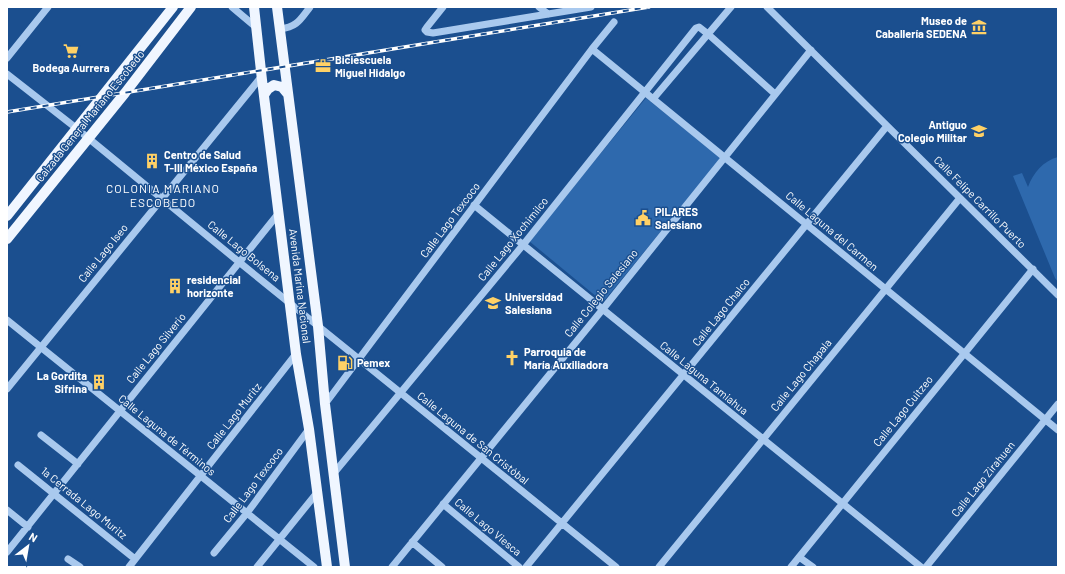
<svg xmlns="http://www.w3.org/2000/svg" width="1065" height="574" viewBox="0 0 1065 574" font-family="Barlow,sans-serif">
  <rect width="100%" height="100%" fill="#1b4f8f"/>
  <!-- green -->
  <path fill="#2e69ad" d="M646 98 721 158 603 302 529 241Z
    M1058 157V282L1055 278 1013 176 1022 173 1028 187C1033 173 1043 161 1058 157Z"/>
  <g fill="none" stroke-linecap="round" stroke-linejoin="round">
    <!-- minor -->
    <path stroke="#a9c9ee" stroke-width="7" d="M232 7 257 28
      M443 7 427 27 425 30 427 32 433 33 591 7
      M539 7 548 14
      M767 7 1058 295
      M280 29C297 27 300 20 310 7
      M592 49 1058 430
      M7 58 48 7
      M7 74 76 128 239 262 616 567
      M653 99 731 7
      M474 205 921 567
      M7 320 314 567
      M7 389 262 76
      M325 404 592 49 614 22
      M41 435 78 464
      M18 465 135 559
      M334 473 523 245 696 28 699 27 708 34 775 94
      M443 504 519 567
      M7 510 28 527
      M412 542 442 567
      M7 552 278 214
      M214 553 247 513 309 429
      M799 557 813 567
      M68 559 80 567
      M129 567 296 354
      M257 567 316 494
      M392 567 603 309 811 50
      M526 567 887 126
      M659 567 960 198
      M791 567 1033 269
      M926 567 1058 404"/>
    <!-- major -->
    <path stroke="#f0f6ff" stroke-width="10" d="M254 7 262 80 296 354 309 429 327 567
      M277 7 318 326 325 404 345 567
      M264 95 268 89 274 85 282 87 287 93
      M7 216 173 7
      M7 239 125 93 191 7"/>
    <defs>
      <path id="rail" d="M7 112 649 7"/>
    </defs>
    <!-- rail casing -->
    <use href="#rail" stroke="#fff" stroke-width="3.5"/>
    <!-- rail -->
    <use href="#rail" stroke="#1b4f8f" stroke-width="2" stroke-dasharray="6" stroke-linecap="butt"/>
  </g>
  <!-- icons -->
  <defs>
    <symbol id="museum-bare" viewBox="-9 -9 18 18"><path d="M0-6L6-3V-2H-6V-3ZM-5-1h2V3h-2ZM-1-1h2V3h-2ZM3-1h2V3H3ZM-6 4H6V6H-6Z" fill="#ffd166" stroke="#1b4f8f" stroke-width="2.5" paint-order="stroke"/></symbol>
    <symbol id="supermarket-bare" viewBox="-9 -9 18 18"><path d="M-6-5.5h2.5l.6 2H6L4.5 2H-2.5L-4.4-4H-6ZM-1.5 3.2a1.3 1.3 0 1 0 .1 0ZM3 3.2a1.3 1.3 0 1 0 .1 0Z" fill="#ffd166" stroke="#1b4f8f" stroke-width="2.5" paint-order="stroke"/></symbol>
    <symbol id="office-bare" viewBox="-9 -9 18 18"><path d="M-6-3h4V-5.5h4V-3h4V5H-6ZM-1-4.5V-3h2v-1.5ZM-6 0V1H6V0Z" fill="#ffd166" stroke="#1b4f8f" stroke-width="2.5" paint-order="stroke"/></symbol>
    <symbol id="university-bare" viewBox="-9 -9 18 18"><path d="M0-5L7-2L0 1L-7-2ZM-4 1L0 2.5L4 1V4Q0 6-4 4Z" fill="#ffd166" stroke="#1b4f8f" stroke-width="2.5" paint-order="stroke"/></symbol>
    <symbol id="building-bare" viewBox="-9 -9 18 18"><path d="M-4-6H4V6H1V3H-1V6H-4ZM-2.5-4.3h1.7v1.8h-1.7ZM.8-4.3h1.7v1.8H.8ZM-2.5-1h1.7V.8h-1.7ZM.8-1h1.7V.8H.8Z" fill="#ffd166" stroke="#1b4f8f" stroke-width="2.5" paint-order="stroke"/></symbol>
    <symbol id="civic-bare" viewBox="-9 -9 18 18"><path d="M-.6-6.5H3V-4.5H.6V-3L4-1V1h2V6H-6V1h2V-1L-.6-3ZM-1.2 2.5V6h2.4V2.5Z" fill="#ffd166" stroke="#1b4f8f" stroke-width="2.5" paint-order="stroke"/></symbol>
    <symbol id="church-bare" viewBox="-9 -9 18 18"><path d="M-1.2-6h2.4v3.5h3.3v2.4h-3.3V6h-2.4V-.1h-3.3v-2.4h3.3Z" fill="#ffd166" stroke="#1b4f8f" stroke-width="2.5" paint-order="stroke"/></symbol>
    <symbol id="fuel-bare" viewBox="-9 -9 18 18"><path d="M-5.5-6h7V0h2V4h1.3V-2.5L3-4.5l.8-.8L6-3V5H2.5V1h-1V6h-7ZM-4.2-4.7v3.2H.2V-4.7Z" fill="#ffd166" stroke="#1b4f8f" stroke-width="2.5" paint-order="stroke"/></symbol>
  </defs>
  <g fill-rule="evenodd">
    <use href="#museum-bare" x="968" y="16" width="22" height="22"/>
    <use href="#supermarket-bare" x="60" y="40" width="22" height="22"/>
    <use href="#office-bare" x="312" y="55" width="22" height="22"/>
    <use href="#university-bare" x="968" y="120" width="22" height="22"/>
    <use href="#building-bare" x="141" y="150" width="22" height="22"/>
    <use href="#civic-bare" x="632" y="207" width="22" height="22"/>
    <use href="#building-bare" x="164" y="275" width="22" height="22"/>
    <use href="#university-bare" x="482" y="292" width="22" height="22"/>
    <use href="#church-bare" x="501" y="347" width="22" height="22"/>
    <use href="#fuel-bare" x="334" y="352" width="22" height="22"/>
    <use href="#building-bare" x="88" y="371" width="22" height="22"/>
  </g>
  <g text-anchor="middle" stroke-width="3" stroke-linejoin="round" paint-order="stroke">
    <!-- poi labels -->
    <g font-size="11" font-weight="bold" fill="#fff" stroke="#1b4f8f" text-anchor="start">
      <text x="967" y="25" text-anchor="end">Museo de<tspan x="967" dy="13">Caballería SEDENA</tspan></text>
      <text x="335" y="64">Biciescuela<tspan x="335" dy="13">Miguel Hidalgo</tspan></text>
      <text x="71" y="72" text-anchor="middle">Bodega Aurrera</text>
      <text x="967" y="129" text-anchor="end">Antiguo<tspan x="967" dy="13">Colegio Militar</tspan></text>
      <text x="164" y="159">Centro de Salud<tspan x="164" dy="13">T-III México España</tspan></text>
      <text x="655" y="216">PILARES<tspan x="655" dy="13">Salesiano</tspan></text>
      <text x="187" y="284">residencial<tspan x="187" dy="13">horizonte</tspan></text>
      <text x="505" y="301">Universidad<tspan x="505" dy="13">Salesiana</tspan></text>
      <text x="524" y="356">Parroquia de<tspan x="524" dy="13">María Auxiliadora</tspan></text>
      <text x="357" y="367">Pemex</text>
      <text x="87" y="380" text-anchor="end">La Gordita<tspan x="87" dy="13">Sifrina</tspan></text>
    </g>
    <!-- street labels -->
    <g font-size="11" fill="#fff" stroke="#1b4f8f">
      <text transform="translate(90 116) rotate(-51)" y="4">Calzada General Mariano Escobedo</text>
      <text transform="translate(980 202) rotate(45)" y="4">Calle Felipe Carrillo Puerto</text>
      <text transform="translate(450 220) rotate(-53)" y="4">Calle Lago Texcoco</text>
      <text transform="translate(832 231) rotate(40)" y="4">Calle Laguna del Carmen</text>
      <text transform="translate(513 239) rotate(-51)" y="4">Calle Lago Xochimilco</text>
      <text transform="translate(244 251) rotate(39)" y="4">Calle Lago Bolsena</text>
      <text transform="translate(103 253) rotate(-51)" y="4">Calle Lago Iseo</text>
      <text transform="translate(300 286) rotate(83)" y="4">Avenida Marina Nacional</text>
      <text transform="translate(601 293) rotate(-51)" y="4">Calle Colegio Salesiano</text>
      <text transform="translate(721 312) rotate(-51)" y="4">Calle Lago Chalco</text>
      <text transform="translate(156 348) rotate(-51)" y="4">Calle Lago Silverio</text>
      <text transform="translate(801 375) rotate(-51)" y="4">Calle Lago Chapala</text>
      <text transform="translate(704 378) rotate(39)" y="4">Calle Laguna Tamiahua</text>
      <text transform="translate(903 411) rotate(-51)" y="4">Calle Lago Cuitzeo</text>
      <text transform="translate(234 416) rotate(-52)" y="4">Calle Lago Muritz</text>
      <text transform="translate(167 435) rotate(39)" y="4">Calle Laguna de Términos</text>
      <text transform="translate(473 438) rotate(39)" y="4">Calle Laguna de San Cristóbal</text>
      <text transform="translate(983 479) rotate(-51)" y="4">Calle Lago Zirahuen</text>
      <text transform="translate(253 485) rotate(-53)" y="4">Calle Lago Texcoco</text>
      <text transform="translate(84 503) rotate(39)" y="4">1a Cerrada Lago Muritz</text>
      <text transform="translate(488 527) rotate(40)" y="4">Calle Lago Viesca</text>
    </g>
    <!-- neighbourhood labels -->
    <g font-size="12" letter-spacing="1" fill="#fff" stroke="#1b4f8f">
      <text x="163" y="193">COLONIA MARIANO<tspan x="163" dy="14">ESCOBEDO</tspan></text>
    </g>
  </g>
  <!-- border -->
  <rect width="1065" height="574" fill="none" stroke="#ffffff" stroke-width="16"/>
  <!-- north arrow -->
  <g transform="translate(28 546) rotate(31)" stroke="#1b4f8f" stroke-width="3" paint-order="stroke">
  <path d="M0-3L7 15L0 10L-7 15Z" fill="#ffffff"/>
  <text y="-6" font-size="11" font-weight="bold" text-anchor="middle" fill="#ffffff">N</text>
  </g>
</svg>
